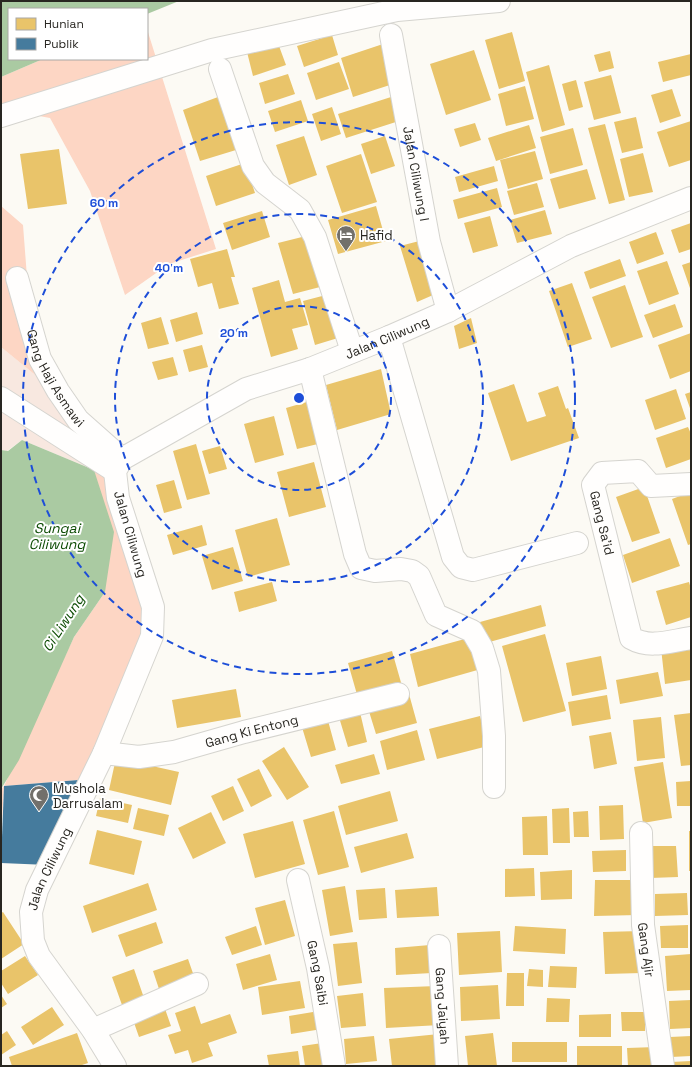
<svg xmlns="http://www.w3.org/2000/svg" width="692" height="1067" viewBox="0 0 692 1067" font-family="'Space Grotesk',sans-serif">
  <rect width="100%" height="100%" fill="#fcfaf4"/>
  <!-- green -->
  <path fill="#f8e8e0" d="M1 347 39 378 94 470 22 440 7 451 1 450Z"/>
  <!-- forest -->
  <path fill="#fdd6c4" d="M147 29 216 249 169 264 125 295 90 191 50 118 1 109V77L43 59H147Z
    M1 206 23 225 27 277 40 359 115 471 153 607 91 779 4 786 1 837V789L4 786 74 637 105 592 94 470 39 378 1 347Z"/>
  <!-- water -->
  <path fill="#aacaa2" d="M1 1H179L147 14V9H9V59H43L1 77Z
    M22 440 94 470 114 532 105 592 74 637 19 760 1 789V450L8 451Z"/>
  <!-- homes -->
  <path fill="#e9c46a" d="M512 32 525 81 499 89 485 40Z
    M332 35 338 55 304 67 297 46Z
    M383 44 396 83 353 97 341 58Z
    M279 46 286 65 253 76 247 52Z
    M474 50 491 100 446 115 430 64Z
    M610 51 614 68 599 72 594 55Z
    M691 54V75L663 82 658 62Z
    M339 62 349 89 316 100 307 73Z
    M549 65 565 125 542 132 526 72Z
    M288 74 295 94 265 104 259 83Z
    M611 75 621 113 594 120 584 82Z
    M576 80 583 107 569 111 562 84Z
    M525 86 534 119 506 126 498 94Z
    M672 89 681 116 660 123 651 95Z
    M218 97 236 150 200 161 183 110Z
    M391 97 399 121 346 138 338 114Z
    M301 100 308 121 275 132 268 111Z
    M332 107 341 134 321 141 312 114Z
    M636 117 643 148 622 153 614 122Z
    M691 121V160L669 167 657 132Z
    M475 123 481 140 460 147 454 129Z
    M605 124 625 200 609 204 588 128Z
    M529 125 536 148 496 161 488 138Z
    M573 128 583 165 550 174 540 137Z
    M304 136 317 175 289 185 276 145Z
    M385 136 395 166 371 174 361 144Z
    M59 149 67 204 28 209 20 154Z
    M535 151 543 179 508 189 500 160Z
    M643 153 653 192 629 197 620 159Z
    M361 154 377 202 342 213 326 166Z
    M245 163 255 193 216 206 206 176Z
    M494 166 498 181 459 192 455 177Z
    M587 169 596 199 559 209 550 179Z
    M537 183 544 207 514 215 507 191Z
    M497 188 502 207 458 219 453 200Z
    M376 206 386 241 338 254 328 220Z
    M545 210 552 234 517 243 510 220Z
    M262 211 270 237 232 250 223 223Z
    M490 216 498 246 473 253 464 223Z
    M691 223V249L679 253 671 230Z
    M656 232 664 254 637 264 629 242Z
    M306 236 320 287 293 294 278 243Z
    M427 239 440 292 417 302 400 246Z
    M227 249 235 277H231L239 304 219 309 212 283 198 287 190 259Z
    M620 259 626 276 590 289 584 272Z
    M667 261 679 294 649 305 637 271Z
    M691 262V291L682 265Z
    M279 280 285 302 300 298 308 325 292 329 298 349 271 357 252 288Z
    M572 283 592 339 568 347 549 291Z
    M625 285 643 337 611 348 592 297Z
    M326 295 338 338 315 345 303 301Z
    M675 304 683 327 653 338 644 315Z
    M197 312 203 334 176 342 170 320Z
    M161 317 169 344 148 349 141 323Z
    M471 318 477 343 459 349 454 326Z
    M691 333V371L670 379 658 345Z
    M202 345 208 367 189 372 183 350Z
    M173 357 178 375 158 380 152 362Z
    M381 369 391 414 337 430 326 385Z
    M514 384 527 422 546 416 538 393 558 386 566 409 568 408 579 438 511 461 488 393Z
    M676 389 686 419 655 430 645 400Z
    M691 392V411L685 394Z
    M310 401 322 443 297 449 286 408Z
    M274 416 284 455 255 463 244 424Z
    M688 427 691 434V459L666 468 656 438Z
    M196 444 210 494 187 500 173 451Z
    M220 446 227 469 209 474 202 451Z
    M314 462 326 507 289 517 277 472Z
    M174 480 182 508 164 513 156 485Z
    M644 487 660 533 632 542 616 497Z
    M691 492V544L688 545 672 499Z
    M277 518 290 565 248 577 235 530Z
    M202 525 207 545 173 555 167 535Z
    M670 538 680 566 632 583 623 555Z
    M233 547 243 581 212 590 202 556Z
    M272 582 277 601 239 612 234 592Z
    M689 582 691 589V617L666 625 656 591Z
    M541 605 546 626 486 643 480 622Z
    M545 634 566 711 523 722 502 646Z
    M472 637 481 669 418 687 410 654Z
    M691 644V680L665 684 661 648Z
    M392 651 402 686 358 698 348 663Z
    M601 656 607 689 572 696 566 663Z
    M658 672 663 696 620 704 616 680Z
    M236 689 241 717 177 728 172 700Z
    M409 694 417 723 376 734 367 705Z
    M607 695 611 719 572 726 568 702Z
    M359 708 367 742 348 747 338 714Z
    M691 713V765L681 766 674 715Z
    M480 716 488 746 437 759 429 729Z
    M327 717 336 750 311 757 301 724Z
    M661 717 665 758 637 761 633 720Z
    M417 730 425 760 387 770 380 741Z
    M611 732 617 764 594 769 589 736Z
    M284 747 309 787 287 800 262 761Z
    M374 754 380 774 341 784 335 765Z
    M116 758 179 772 171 805 109 790Z
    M663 762 672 818 643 823 634 767Z
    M259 769 272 796 251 807 237 779Z
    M691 781V806H677L676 782Z
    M233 786 244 811 223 821 211 796Z
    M390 791 398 821 346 835 338 806Z
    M100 798 132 805 128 823 96 816Z
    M623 805 624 839 600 840 599 806Z
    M138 808 169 815 164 836 133 829Z
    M569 808 570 843H553L552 809Z
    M334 811 349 867 318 875 303 820Z
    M588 811 589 837H574L573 812Z
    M211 812 226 843 193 859 178 828Z
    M547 816 548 855H523L522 817Z
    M293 821 305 864 255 878 243 834Z
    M97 830 142 841 134 875 89 864Z
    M689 831H691V871H689Z
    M407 833 414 858 361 873 354 847Z
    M649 846H676L678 877 650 878Z
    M626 850V871L593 872 592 851Z
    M534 868 535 896 505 897V869Z
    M572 870V899L541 900 540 872Z
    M595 880H638V915L594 916Z
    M148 883 157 910 92 933 83 906Z
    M345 886 353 932 330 936 322 890Z
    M437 887 439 916 397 918 395 890Z
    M385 888 387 918 359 920 356 890Z
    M687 893 688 915 655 916V894Z
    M285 900 295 936 265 945 255 908Z
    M3 912 24 944 1 959V913Z
    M156 922 163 943 126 957 118 935Z
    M688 925V948H661L660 926Z
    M256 926 262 945 232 955 225 937Z
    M515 926 566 929 565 954 513 951Z
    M500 931 502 972 459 975 457 933Z
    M641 931 642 973 605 974 603 932Z
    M357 942 362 983 338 986 333 944Z
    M430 945 432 973 396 975 395 948Z
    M270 954 277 980 243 990 236 964Z
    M691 954V990L667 991 665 956Z
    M25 956 38 975 8 994 1 983V971Z
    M188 959 195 979 160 992 153 971Z
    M550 966 577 967 576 988 548 987Z
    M134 969 144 998 122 1005 112 977Z
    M529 969 543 970V987L527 986Z
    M507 973H524V1006H506Z
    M300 981 305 1008 262 1015 258 987Z
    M498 985 500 1019 461 1021 460 987Z
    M437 986 440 1025 386 1028 384 988Z
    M363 993 366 1026 341 1028 337 996Z
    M1 995 7 1004 1 1008Z
    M547 998 570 999 569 1022H546Z
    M691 1000V1028L670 1029 669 1001Z
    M164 1006 171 1026 139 1037 132 1017Z
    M195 1006 201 1024 230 1014 237 1033 208 1043 213 1056 192 1063 188 1050 175 1054 168 1035 181 1031 175 1013Z
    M52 1007 64 1025 33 1045 21 1027Z
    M319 1011 322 1029 291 1034 289 1016Z
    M621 1012H645V1031H622Z
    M611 1014V1037H579V1015Z
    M7 1031 16 1045 1 1055V1035Z
    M77 1033 88 1063 79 1066H12L9 1057Z
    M493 1033 497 1066H468L465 1036Z
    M439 1034 442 1066H392L389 1039Z
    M374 1036 377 1061 346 1064 344 1039Z
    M691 1036V1056L671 1057 670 1037Z
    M329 1042 333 1064 305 1066 302 1046Z
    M512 1042H567V1062H512Z
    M577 1046H622V1066H577Z
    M656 1047 657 1066H628L627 1048Z
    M298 1051 300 1066H269L267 1055Z
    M691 1061V1066H672L671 1062Z"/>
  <!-- public -->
  <path fill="#457b9d" d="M91 779 48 865 1 863 4 786Z"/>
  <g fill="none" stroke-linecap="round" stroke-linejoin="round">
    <defs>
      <g id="minor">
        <path id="s1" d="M391 35 429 242 448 311"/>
        <path d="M220 69 253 166 265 183 300 210 315 237 352 351"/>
        <path d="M1 116 212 50 397 10 499 1"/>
        <path id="s2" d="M17 278 40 359 58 391 78 420 122 459"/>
        <path d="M389 337 453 557 461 567 473 570 577 543"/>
        <path d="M310 369 355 554 361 568 375 571 401 569 412 571 419 576 436 615 472 631 482 648 489 671 494 736V787"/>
        <path d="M1 398 115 471"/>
        <path id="s3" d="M691 484 651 486 638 471 602 473 593 485 631 638C650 649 670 641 691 638"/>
        <path id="s4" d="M104 753 139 757 174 752 244 732 398 694"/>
        <path id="s5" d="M641 833 643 925 663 1066"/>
        <path id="s6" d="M298 880 318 968 334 1066"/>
        <path id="s7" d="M439 946 447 1066"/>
        <path d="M93 1030 197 984"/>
        <path id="s8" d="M115 1066 93 1030 39 956 33 941 31 912 37 890 104 753 152 636 153 607 118 498 115 471 122 459 246 389 310 369 389 337 448 311 571 246 691 198"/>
      </g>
    </defs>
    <!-- minor casing -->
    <use href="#minor" stroke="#d5d4cf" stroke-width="24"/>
    <!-- minor -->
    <use href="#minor" stroke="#fffefd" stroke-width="22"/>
  </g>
  <!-- distance rings -->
  <g fill="none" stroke="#1d4ed8" stroke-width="2" stroke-dasharray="7 5">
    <circle cx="299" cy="398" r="92"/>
    <circle cx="299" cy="398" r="184"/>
    <circle cx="299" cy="398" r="276"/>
  </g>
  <!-- icons -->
  <defs>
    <symbol id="hotel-pin" viewBox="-11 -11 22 30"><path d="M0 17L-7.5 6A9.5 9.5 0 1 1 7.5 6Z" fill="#72706b" stroke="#fff"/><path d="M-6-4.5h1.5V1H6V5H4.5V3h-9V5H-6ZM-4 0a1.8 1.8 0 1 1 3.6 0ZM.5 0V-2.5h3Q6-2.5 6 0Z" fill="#fff"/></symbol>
    <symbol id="mosque-pin" viewBox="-11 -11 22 30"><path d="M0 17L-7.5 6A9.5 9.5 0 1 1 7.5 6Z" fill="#72706b" stroke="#fff"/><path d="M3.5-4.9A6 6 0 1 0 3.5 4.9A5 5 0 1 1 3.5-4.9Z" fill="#fff"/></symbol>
  </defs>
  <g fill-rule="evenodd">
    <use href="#hotel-pin" x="335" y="224" width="22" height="30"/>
    <use href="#mosque-pin" x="28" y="784" width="22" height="30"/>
  </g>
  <g text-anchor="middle" stroke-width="4" stroke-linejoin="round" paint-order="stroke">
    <!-- street labels -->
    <g font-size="13" fill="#282621" stroke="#fff">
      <text dy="5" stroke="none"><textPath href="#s1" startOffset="141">Jalan Ciliwung I</textPath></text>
      <text dy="5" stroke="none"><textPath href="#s8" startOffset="958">Jalan Ciliwung</textPath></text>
      <text dy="5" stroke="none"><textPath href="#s2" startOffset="108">Gang Haji Asmawi</textPath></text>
      <text dy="5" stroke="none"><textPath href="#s3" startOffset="150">Gang Sa'id</textPath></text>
      <text transform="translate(131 534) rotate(74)" y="5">Jalan Ciliwung</text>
      <text dy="5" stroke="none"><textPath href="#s4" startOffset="151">Gang Ki Entong</textPath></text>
      <text dy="5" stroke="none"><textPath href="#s8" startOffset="226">Jalan Ciliwung</textPath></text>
      <text dy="5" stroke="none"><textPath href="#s5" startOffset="117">Gang Ajir</textPath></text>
      <text dy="5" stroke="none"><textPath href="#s6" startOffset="95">Gang Saibi</textPath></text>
      <text dy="5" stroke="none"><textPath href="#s7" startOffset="60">Gang Jaiyah</textPath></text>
    </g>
    <!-- poi labels -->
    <g font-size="13" fill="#282621" stroke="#fff" text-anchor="start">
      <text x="360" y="240">Hafid</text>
      <text x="53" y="793">Mushola<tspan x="53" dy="15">Darrusalam</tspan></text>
    </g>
    <!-- water labels -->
    <g font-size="14" font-style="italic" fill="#0a4a00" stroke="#fff">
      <text x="57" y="533">Sungai<tspan x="57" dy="16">Ciliwung</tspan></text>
      <text transform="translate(63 623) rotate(-57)" y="5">Ci Liwung</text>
    </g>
  </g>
  <circle cx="299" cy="398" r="6" fill="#1d4ed8" stroke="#fff" stroke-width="2"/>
  <g font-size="12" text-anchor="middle" font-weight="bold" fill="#1d4ed8" stroke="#fff" stroke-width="4" stroke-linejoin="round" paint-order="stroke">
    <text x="104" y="207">60 m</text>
    <text x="169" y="272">40 m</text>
    <text x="234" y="337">20 m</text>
  </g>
  <!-- border -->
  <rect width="692" height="1067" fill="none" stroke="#282621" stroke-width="4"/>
  <!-- legend -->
  <rect x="8" y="8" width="140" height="52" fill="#ffffff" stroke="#a9a8a6"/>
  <rect x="16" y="18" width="20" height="12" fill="#e9c46a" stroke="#a9a8a6"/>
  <text x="44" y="28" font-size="12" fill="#282621">Hunian</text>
  <rect x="16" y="38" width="20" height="12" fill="#457b9d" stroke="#a9a8a6"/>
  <text x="44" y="48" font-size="12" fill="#282621">Publik</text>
</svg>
